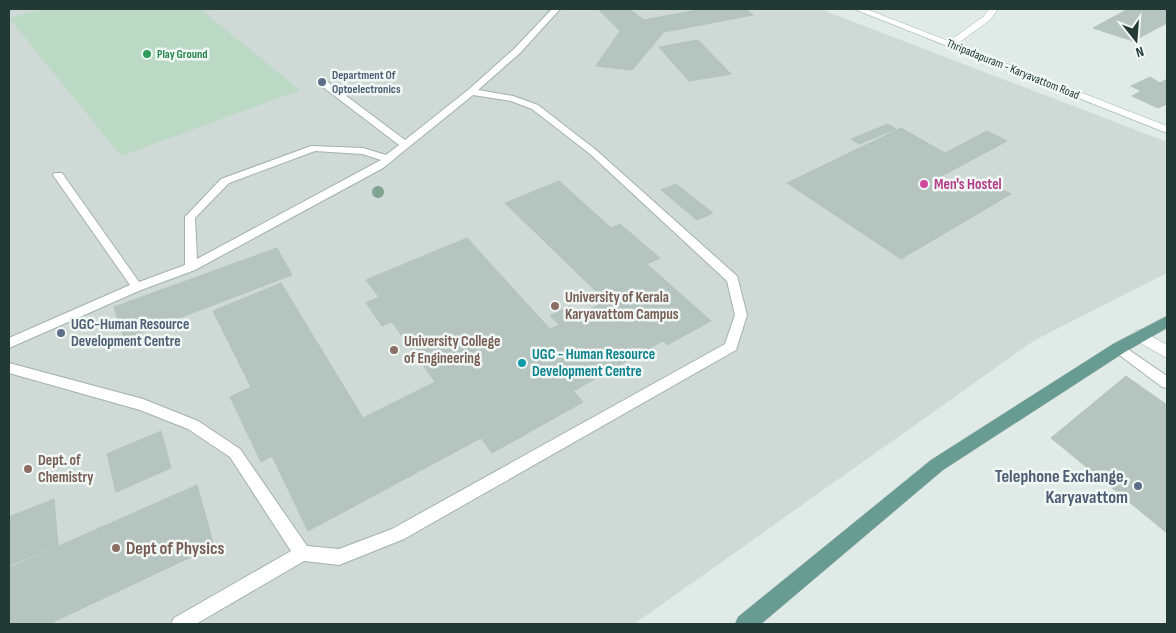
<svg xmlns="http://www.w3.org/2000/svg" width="1176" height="633" viewBox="0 0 1176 633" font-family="'Sofia Sans Condensed',sans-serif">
  <rect width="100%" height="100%" fill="#e0eae6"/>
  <!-- built -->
  <path fill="#cfd9d5" d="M9 9H820L1167 142V273L1035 340 634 624H9Z"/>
  <!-- green -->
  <path fill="#bbd9c5" d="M45 9H200L300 90 121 156 9 18Z"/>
  <!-- building -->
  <path fill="#b6c4bf" stroke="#b3c3bd" d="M598 9H629L644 20 702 9H745L753 15 664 32 632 70 596 66 620 31Z
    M1128 9H1167V23L1133 41 1093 28Z
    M698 40 731 74 689 81 659 47Z
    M1150 77 1160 83 1167 79V104L1158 108 1132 96 1141 91 1131 86Z
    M888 124 896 129 859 144 851 139Z
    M901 128 945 153 987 131 1007 141 938 178 964 193 986 181 1011 194 901 259 787 183Z
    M559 181 611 228 620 224 660 258 647 264 711 321 667 345 663 341 573 391 583 402 492 453 481 438 308 531 272 456 261 462 230 397 251 387 213 311 281 283 363 418 435 382 392 322 382 326 366 303 379 297 366 280 467 238 550 329 559 325 550 316 570 306 578 315 606 301 505 203Z
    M676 184 713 213 697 220 661 190Z
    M277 248 292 275 124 339 114 307Z
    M1126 376 1167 405V533L1051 438Z
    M161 431 171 468 116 492 107 454Z
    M197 485 214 546 49 624H9V568Z
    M54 499 58 545 9 566V517Z"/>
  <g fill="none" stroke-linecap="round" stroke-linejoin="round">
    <defs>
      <path id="service" d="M552 9H560L520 53 478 90 513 96 538 105 596 150 737 276 747 315 736 350 404 539 339 565 304 561 196 624H171L174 618 291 551 230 457 188 429 140 410 9 373V363L143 399 198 421 240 449 307 546 339 549 392 529 725 344 735 315 727 281 590 154 532 109 511 101 473 95 383 168 195 270 141 290 9 348V338L130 285 53 175 54 173H62L139 282 185 265V217L221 179 311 146 363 148 386 155 399 145 319 84V80H325L405 140 468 90 514 49ZM315 151 362 154 381 160 197 259 195 218 229 183Z
        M1119 343 1167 376V388L1162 387 1114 351 1112 348 1114 345Z"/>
      <path id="minor" d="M989 9H998L990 20 954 46H948V42L984 16Z
        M1140 330 1167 345V358L1135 340 1132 336 1135 332Z"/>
      <path id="secondary" d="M854 9H866L1167 126V133Z"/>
      <path id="primary" d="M1167 316V328L1125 352 943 470 761 624H735L738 617 931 460 1113 344Z"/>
    </defs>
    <!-- service casing -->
    <use href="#service" stroke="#a3b1ad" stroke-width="2"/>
    <!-- minor casing -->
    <use href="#minor" stroke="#a3b1ad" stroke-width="1"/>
    <!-- secondary casing -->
    <use href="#secondary" stroke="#a0b5ae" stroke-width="1"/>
    <!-- primary casing -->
    <use href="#primary" stroke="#bdc4c2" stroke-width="1"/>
    <!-- service -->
    <use href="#service" fill="#fff" fill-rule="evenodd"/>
    <!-- minor -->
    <use href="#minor" fill="#fff" fill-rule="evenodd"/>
    <!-- secondary -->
    <use href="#secondary" fill="#fff" fill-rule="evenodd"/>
    <!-- primary -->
    <use href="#primary" fill="#689c92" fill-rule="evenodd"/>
  </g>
  <!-- trees -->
  <circle fill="#7fa591" cx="378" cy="192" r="6"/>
  <!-- markers -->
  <circle fill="#2e9e5b" stroke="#f0f7f4" stroke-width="2" cx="147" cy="54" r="5"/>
  <g fill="#5c6f8a" stroke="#f0f7f4" stroke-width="2">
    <circle cx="322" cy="82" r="5"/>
    <circle cx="61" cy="333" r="5"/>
    <circle cx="1138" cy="486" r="5"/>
  </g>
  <circle fill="#d1479c" stroke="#f0f7f4" stroke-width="2" cx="924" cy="184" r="5"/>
  <g fill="#8d6e63" stroke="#f0f7f4" stroke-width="2">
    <circle cx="555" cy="306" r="5"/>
    <circle cx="394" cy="350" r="5"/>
    <circle cx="28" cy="469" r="5"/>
    <circle cx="116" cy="548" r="5"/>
  </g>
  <circle fill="#0f9aa8" stroke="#f0f7f4" stroke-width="2" cx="522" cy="363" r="5"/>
  <g text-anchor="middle" stroke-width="5" stroke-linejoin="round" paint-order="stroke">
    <!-- far-leisure labels -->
    <g font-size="12" font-weight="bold" fill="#27864d" stroke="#f0f7f4" text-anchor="start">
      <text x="157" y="58">Play Ground</text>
    </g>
    <!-- far-street labels -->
    <g font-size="12" fill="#223934" stroke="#f0f7f4">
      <text transform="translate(1013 69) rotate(22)" y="4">Thripadapuram - Karyavattom Road</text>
    </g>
    <!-- far-service labels -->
    <g font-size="12" font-weight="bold" fill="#4e5e75" stroke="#f0f7f4" text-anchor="start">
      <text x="332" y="79">Department Of<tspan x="332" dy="14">Optoelectronics</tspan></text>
    </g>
    <!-- hotel labels -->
    <g font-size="15" font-weight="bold" fill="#b23c85" stroke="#f0f7f4" text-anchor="start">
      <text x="934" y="189">Men's Hostel</text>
    </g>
    <!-- education labels -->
    <g font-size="15" font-weight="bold" fill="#785e54" stroke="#f0f7f4" text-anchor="start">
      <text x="565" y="302">University of Kerala<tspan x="565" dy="17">Karyavattom Campus</tspan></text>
      <text x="404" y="346">University College<tspan x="404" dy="17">of Engineering</tspan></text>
      <text x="38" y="465">Dept. of<tspan x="38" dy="17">Chemistry</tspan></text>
    </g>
    <!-- service labels -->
    <g font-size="15" font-weight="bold" fill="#4e5e75" stroke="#f0f7f4" text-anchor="start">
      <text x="71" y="329">UGC-Human Resource<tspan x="71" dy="17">Development Centre</tspan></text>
    </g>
    <!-- culture labels -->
    <g font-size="15" font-weight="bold" fill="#0d838f" stroke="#f0f7f4" text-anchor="start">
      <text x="532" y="359">UGC - Human Resource<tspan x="532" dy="17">Development Centre</tspan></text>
    </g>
    <!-- near-service labels -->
    <g font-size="18" font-weight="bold" fill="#4e5e75" stroke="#f0f7f4" text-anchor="end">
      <text x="1128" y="482">Telephone Exchange,<tspan x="1128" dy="21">Karyavattom</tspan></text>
    </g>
    <!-- near-education labels -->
    <g font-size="18" font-weight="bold" fill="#785e54" stroke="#f0f7f4" text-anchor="start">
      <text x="126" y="554">Dept of Physics</text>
    </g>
  </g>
  <!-- border -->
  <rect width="1176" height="633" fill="none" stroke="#223934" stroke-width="20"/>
  <!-- north arrow -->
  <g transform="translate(1136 40) rotate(163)" stroke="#f0f7f4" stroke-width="4" paint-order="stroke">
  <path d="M0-4L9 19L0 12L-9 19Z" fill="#223934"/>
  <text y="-8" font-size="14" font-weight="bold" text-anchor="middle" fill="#223934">N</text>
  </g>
</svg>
